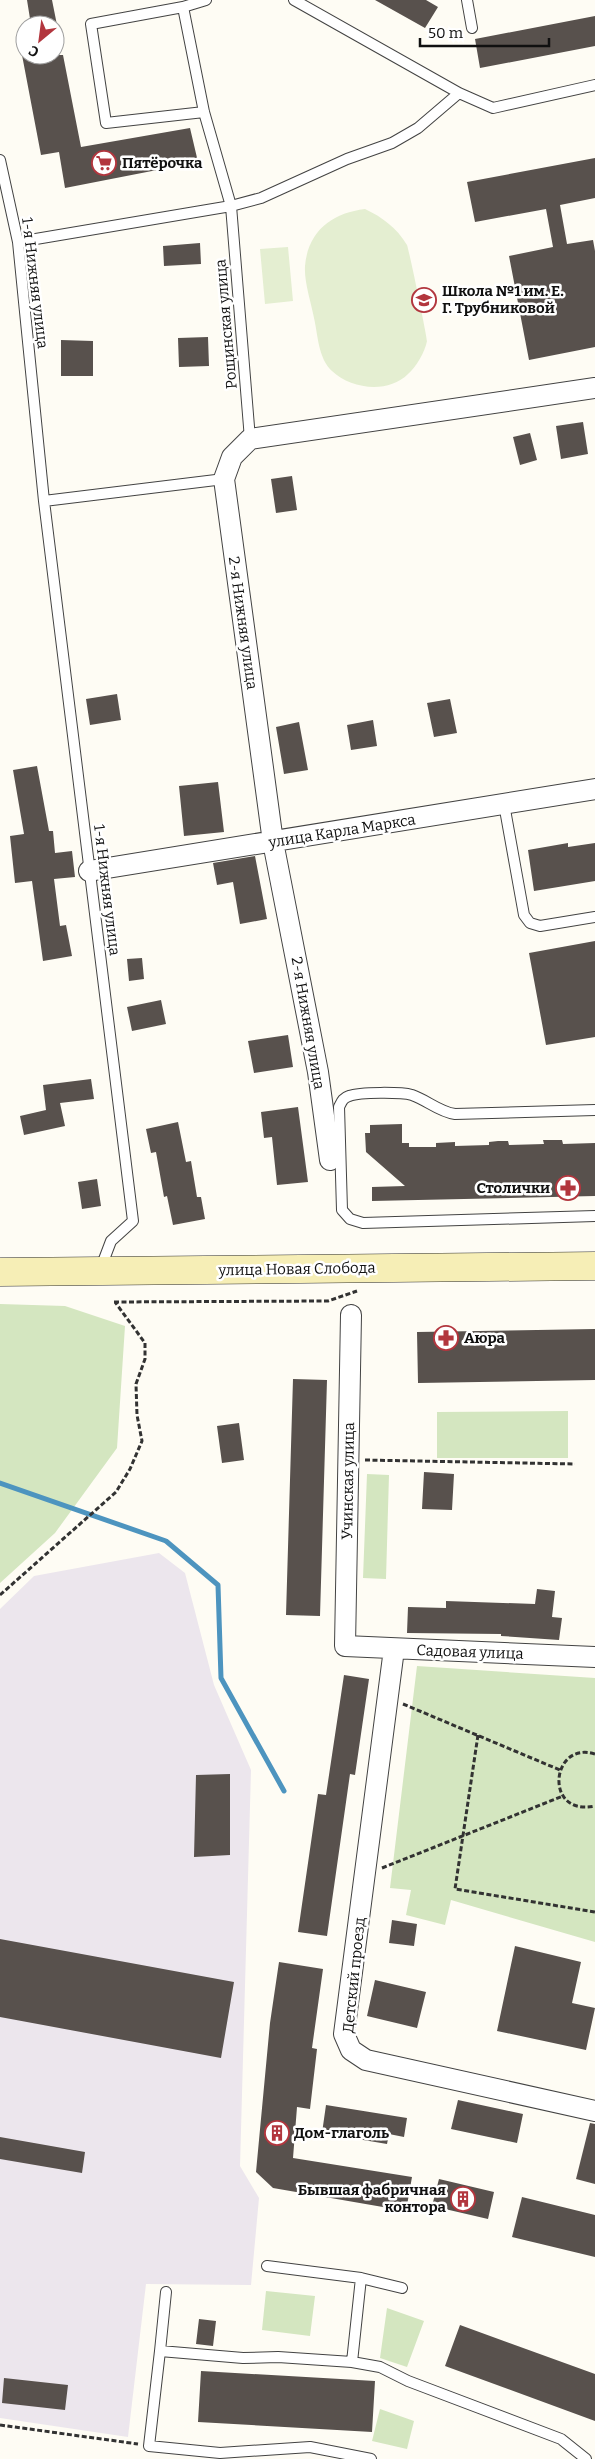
<svg xmlns="http://www.w3.org/2000/svg" width="595" height="2459" viewBox="0 0 595 2459" font-family="Bitter,serif">
  <rect width="100%" height="100%" fill="#fefcf4"/>
  <!-- industrial -->
  <path fill="#ece6ed" d="M159 1553 185 1573 214 1685 251 1770 240 2166 259 2198 251 2285 146 2284 128 2437 0 2418V1609L34 1576Z"/>
  <!-- green -->
  <path fill="#d4e6c0" d="M0 1304 65 1306 125 1326 117 1448 55 1533 0 1583Z
    M568 1411V1458H437V1412Z
    M367 1474 389 1475 386 1579 363 1578Z
    M417 1666 595 1678V2005V1942L451 1900 445 1925 406 1915 411 1890 390 1888Z
    M266 2291 315 2296 310 2336 262 2330Z
    M387 2308 424 2321 407 2367 380 2358Z
    M380 2409 414 2421 407 2449 372 2441Z"/>
  <!-- pitch -->
  <path fill="#e4eed1" d="M365 209C382 217 397 228 407 245 409 250 427 336 427 341 425 352 416 367 408 374 388 394 351 389 332 371 318 358 318 335 314 318 311 302 304 282 305 266 308 231 332 213 365 209Z
    M288 247 293 301 265 304 260 249Z"/>
  <g fill="none" stroke-linecap="round" stroke-linejoin="round">
    <!-- stream -->
    <path stroke="#4d94bf" stroke-width="5" d="M0 1483 166 1541 218 1585 221 1678 284 1791"/>
  </g>
  <!-- building -->
  <path fill="#58514d" d="M27 0H52L57 25H31Z
    M375 0H426L438 7 425 28Z
    M595 16V46L480 68 475 39Z
    M22 55H63L81 147 190 128 198 162 65 188 59 152 41 155Z
    M595 158V198L560 205 567 244 593 240 595 251V347L529 360 509 256 553 247 546 209 475 222 467 182Z
    M200 243 201 264 164 266 163 246Z
    M208 337 209 366 179 367 178 338Z
    M61 340 93 341V376H61Z
    M583 422 588 454 561 459 556 426Z
    M530 433 537 460 520 465 513 437Z
    M292 476 297 510 276 513 271 479Z
    M117 694 121 720 90 725 86 699Z
    M450 699 457 733 434 737 427 703Z
    M373 720 377 746 351 750 347 725Z
    M299 722 308 770 284 774 276 727Z
    M37 766 49 831H53L55 853 72 851 75 877 54 879 60 926 66 925 72 956 43 961 32 881 15 883 10 836 24 834 13 770Z
    M218 782 224 832 184 836 179 786Z
    M568 843V847L595 843V881L534 891 528 850Z
    M255 856 267 919 240 924 233 882 217 885 213 863Z
    M595 941V1037L546 1045 529 953Z
    M142 958 144 979 129 981 127 959Z
    M161 1000 166 1024 132 1031 127 1007Z
    M288 1035 293 1067 254 1073 248 1041Z
    M91 1079 94 1099 60 1103 65 1126 24 1135 20 1116 46 1110 43 1085Z
    M298 1107 308 1182 277 1185 272 1137 264 1138 261 1112Z
    M178 1122 186 1162 191 1161 197 1197H201L205 1219 173 1225 167 1196 164 1197 156 1152 151 1153 146 1129Z
    M402 1124V1143H409V1147H436V1143L455 1142V1146L489 1145V1142L498 1141H508L509 1145 544 1144 543 1140H562L563 1144 595 1143V1196L372 1201V1187L405 1186 366 1152 365 1133H370V1125Z
    M97 1179 101 1206 82 1209 78 1182Z
    M595 1329V1380L418 1383 417 1332Z
    M293 1379 327 1380 320 1616 286 1615Z
    M239 1423 244 1460 222 1463 217 1426Z
    M424 1472 454 1474 452 1510 422 1509Z
    M537 1589 555 1591 552 1617 562 1618 559 1640 501 1636V1634L407 1633 408 1607 446 1608V1601L535 1604Z
    M344 1675 369 1679 355 1775 350 1774 327 1936 298 1932 318 1794 326 1795Z
    M230 1774V1855L194 1857 196 1775Z
    M392 1920 417 1924 414 1946 389 1943Z
    M0 1939 234 1982 221 2058 0 2017Z
    M515 1946 581 1962 572 2003 595 2008 586 2050 497 2031Z
    M279 1962 323 1969 312 2048 317 2049 310 2109 297 2107 293 2158 412 2177 406 2211 273 2188 256 2172 270 2023Z
    M375 1980 426 1992 417 2028 367 2016Z
    M458 2100 523 2114 517 2143 451 2129Z
    M326 2105 407 2118 404 2137 389 2134 387 2144 322 2133Z
    M590 2123 595 2124V2184L576 2179Z
    M0 2137 85 2152 82 2173 0 2159Z
    M439 2179 494 2192 488 2219 432 2206Z
    M522 2197 595 2215V2257L512 2237Z
    M199 2319 216 2321 213 2346 196 2344Z
    M460 2325 595 2374V2421L445 2366Z
    M201 2371 375 2381 372 2432 198 2422Z
    M4 2378 68 2385 65 2410 2 2403Z"/>
  <g fill="none" stroke-linecap="round" stroke-linejoin="round">
    <defs>
      <path id="lane" d="M206 0 183 7 204 112 231 206 250 439
        M294 0 459 93 493 108 595 85
        M467 0 472 28
        M183 7 91 24 106 123 204 112
        M0 160 18 242 44 501
        M18 242 231 206 261 198 347 159 392 143 418 128 459 93
        M504 804 524 915 530 923 540 926 595 917
        M595 1110 455 1114C439 1112 427 1100 412 1095 401 1092 360 1092 349 1096 343 1098 342 1101 339 1107L342 1210 350 1219 363 1223 595 1216
        M100 1270 111 1241 133 1221 44 501 224 479
        M267 2266 361 2278 352 2362
        M361 2278 402 2288
        M160 2351 166 2292
        M371 2459 310 2447 220 2453 149 2446 160 2351 243 2358 278 2357 352 2362 380 2367 408 2381 561 2439 586 2459"/>
      <path id="street" d="M89 871 595 789
        M330 1160 318 1072 273 842 224 479 232 457 250 439 595 388
        M351 1315 345 1646 595 1657
        M394 1649 344 2034 351 2050 366 2060 595 2111"/>
      <path id="secondary" d="M0 1272 595 1266"/>
    </defs>
    <!-- lane casing -->
    <use href="#lane" stroke="#434343" stroke-width="12"/>
    <!-- street casing -->
    <use href="#street" stroke="#434343" stroke-width="22"/>
    <!-- secondary casing -->
    <use href="#secondary" stroke="#323232" stroke-width="29"/>
    <!-- path -->
    <path stroke="#323232" stroke-width="3" stroke-dasharray="5 2.5" stroke-linecap="butt" d="M114 1302 328 1301 357 1291
      M365 1460 575 1464
      M0 1595 116 1492 130 1469 142 1441 137 1415 136 1384 145 1359V1343L115 1302
      M403 1704 560 1770
      M478 1735 455 1889 595 1912
      M595 1754C551 1740 543 1817 595 1806
      M382 1868 563 1796
      M0 2425 138 2444"/>
    <!-- lane -->
    <use href="#lane" stroke="#fff" stroke-width="10"/>
    <!-- street -->
    <use href="#street" stroke="#fff" stroke-width="20"/>
    <!-- secondary -->
    <use href="#secondary" stroke="#f6eeb6" stroke-width="28"/>
  </g>
  <!-- icons -->
  <defs>
    <symbol id="supermarket-ring" viewBox="-11 -11 22 22"><circle r="9.5" fill="#fff" stroke="#b2363e" stroke-width="1.5"/><path d="M-6-5.5h2.5l.6 2H6L4.5 2H-2.5L-4.4-4H-6ZM-1.5 3.2a1.3 1.3 0 1 0 .1 0ZM3 3.2a1.3 1.3 0 1 0 .1 0Z" fill="#b2363e"/></symbol>
    <symbol id="school-ring" viewBox="-11 -11 22 22"><circle r="9.5" fill="#fff" stroke="#b2363e" stroke-width="1.5"/><path d="M0-5L7-2L0 1L-7-2ZM-4 1L0 2.5L4 1V4Q0 6-4 4Z" fill="#b2363e"/></symbol>
    <symbol id="pharmacy-ring" viewBox="-11 -11 22 22"><circle r="9.5" fill="#fff" stroke="#b2363e" stroke-width="1.5"/><path d="M-2-6h4v4h4v4h-4v4h-4v-4h-4v-4h4Z" fill="#b2363e"/></symbol>
    <symbol id="building-ring" viewBox="-11 -11 22 22"><circle r="9.5" fill="#fff" stroke="#b2363e" stroke-width="1.5"/><path d="M-4-6H4V6H1V3H-1V6H-4ZM-2.5-4.3h1.7v1.8h-1.7ZM.8-4.3h1.7v1.8H.8ZM-2.5-1h1.7V.8h-1.7ZM.8-1h1.7V.8H.8Z" fill="#b2363e"/></symbol>
  </defs>
  <g fill-rule="evenodd">
    <use href="#supermarket-ring" x="90" y="149" width="28" height="28"/>
    <use href="#school-ring" x="410" y="286" width="28" height="28"/>
    <use href="#pharmacy-ring" x="554" y="1174" width="28" height="28"/>
    <use href="#pharmacy-ring" x="432" y="1324" width="28" height="28"/>
    <use href="#building-ring" x="263" y="2119" width="28" height="28"/>
    <use href="#building-ring" x="449" y="2185" width="28" height="28"/>
  </g>
  <g text-anchor="middle" stroke-width="5" stroke-linejoin="round" paint-order="stroke">
    <!-- poi labels -->
    <g font-size="15" font-weight="bold" fill="#101010" stroke="#fff" text-anchor="start">
      <text x="122" y="168">Пятёрочка</text>
      <text x="442" y="296">Школа №1 им. Е.<tspan x="442" dy="17">Г. Трубниковой</tspan></text>
      <text x="550" y="1193" text-anchor="end">Столички</text>
      <text x="464" y="1343">Аюра</text>
      <text x="294" y="2138">Дом-глаголь</text>
      <text x="446" y="2195" text-anchor="end">Бывшая фабричная<tspan x="446" dy="17">контора</tspan></text>
    </g>
    <!-- street labels -->
    <g font-size="15" fill="#101010" stroke="#fff">
      <text transform="translate(35 283) rotate(83)" y="5">1-я Нижняя улица</text>
      <text transform="translate(226 324) rotate(-95)" y="5">Рощинская улица</text>
      <text transform="translate(243 623) rotate(82)" y="5">2-я Нижняя улица</text>
      <text transform="translate(342 831) rotate(-9)" y="5">улица Карла Маркса</text>
      <text transform="translate(107 890) rotate(83)" y="5">1-я Нижняя улица</text>
      <text transform="translate(308 1023) rotate(80)" y="5">2-я Нижняя улица</text>
      <text transform="translate(297 1269) rotate(-1)" y="5">улица Новая Слобода</text>
      <text transform="translate(348 1481) rotate(-89)" y="5">Учинская улица</text>
      <text transform="translate(470 1652) rotate(2)" y="5">Садовая улица</text>
      <text transform="translate(354 1975) rotate(-84)" y="5">Детский проезд</text>
    </g>
  </g>
  <!-- north arrow -->
  <g transform="translate(40 40) rotate(209)"><circle r="24" fill="#ffffff" stroke="#9f9f9f"/>
  <path d="M0-4L9 19L0 12L-9 19Z" fill="#b2363e"/>
  <text y="-8" font-size="14" font-weight="bold" text-anchor="middle" fill="#101010">С</text>
  </g>
  <!-- scale -->
  <path d="M420 38v8h129v-8" fill="none" stroke="#101010" stroke-width="2.5"/>
  <text x="428" y="38" font-size="15" fill="#101010" stroke="#ffffff" stroke-width="4" paint-order="stroke">50 m</text>
</svg>
